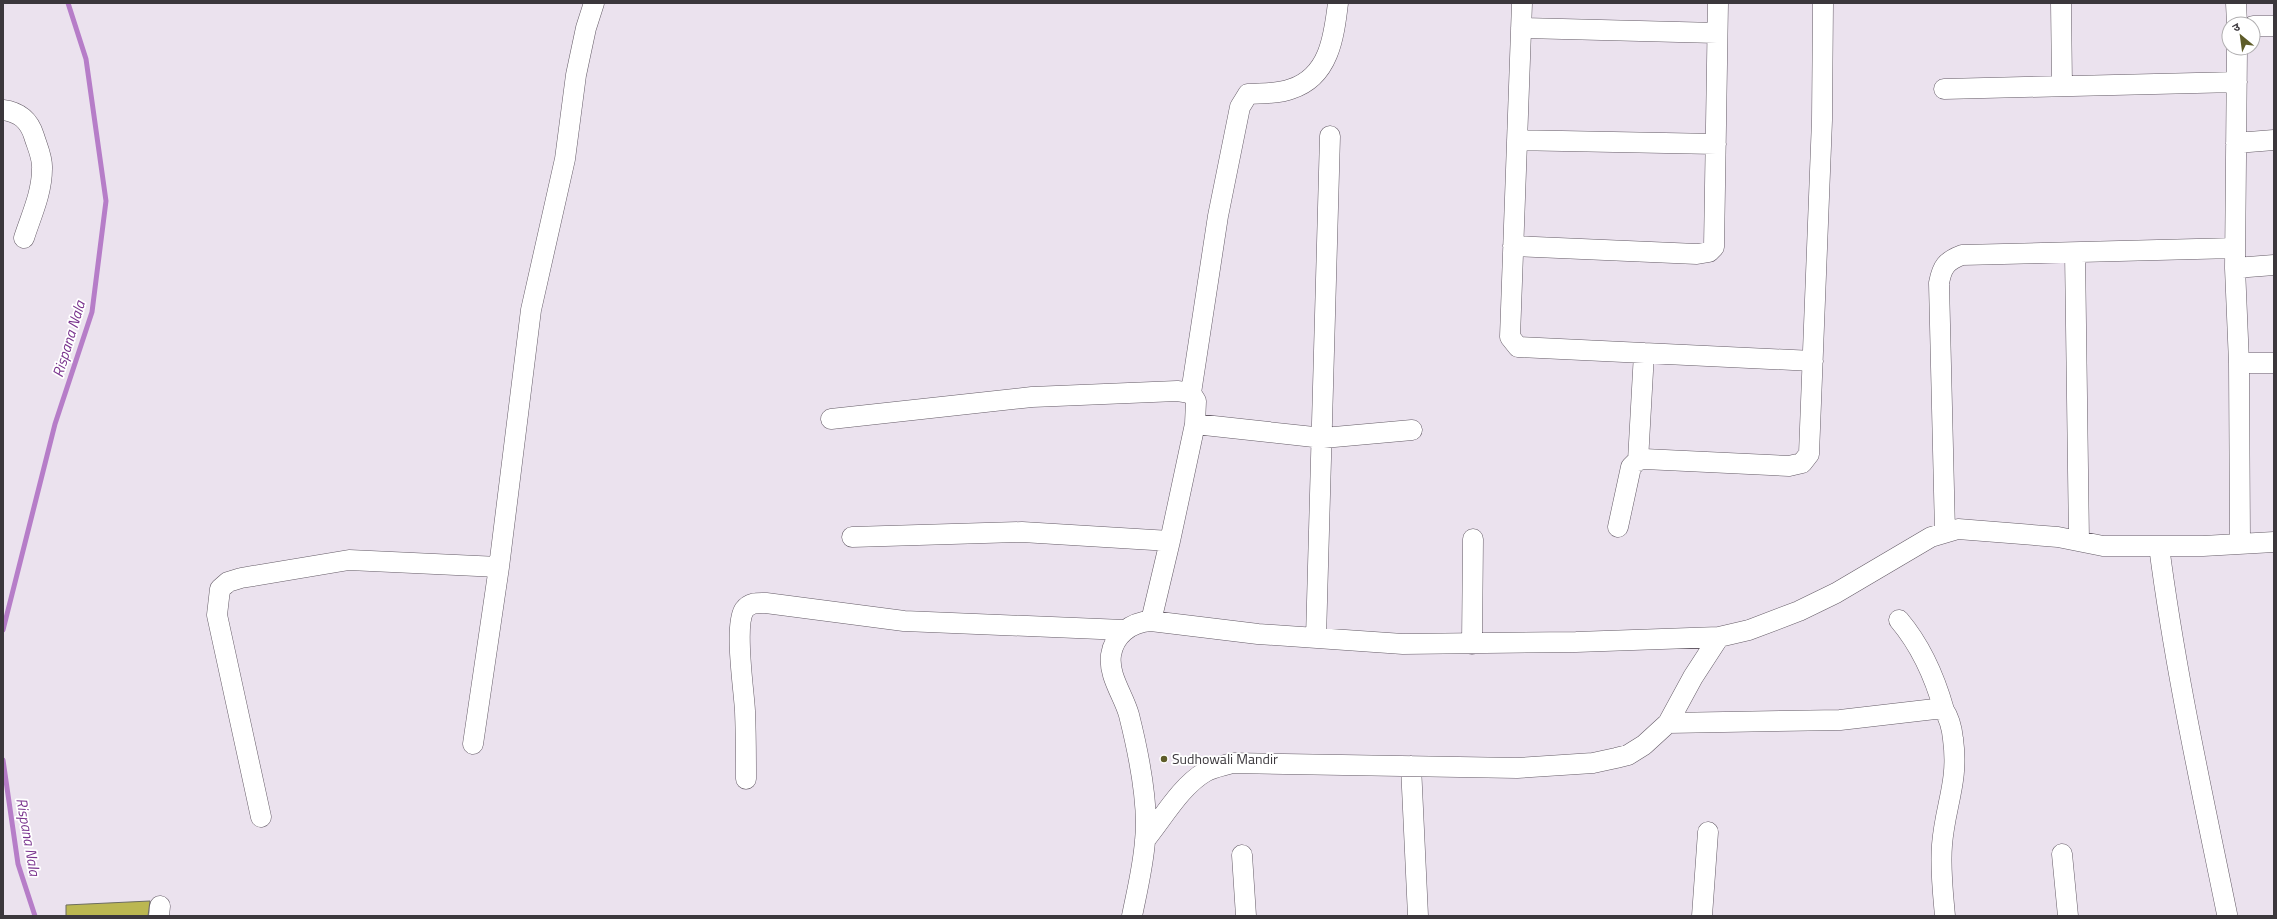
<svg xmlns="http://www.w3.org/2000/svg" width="2277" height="919" viewBox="0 0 2277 919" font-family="'Titillium Web','Noto Sans Devanagari',sans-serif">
  <rect width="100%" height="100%" fill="#ebe2ee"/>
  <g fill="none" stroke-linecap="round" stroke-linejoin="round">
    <!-- stream -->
    <path stroke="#b67dc8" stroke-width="5" d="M3 630 55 424 92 312 106 201 86 59 68 3
      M3 760 18 864 35 916"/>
  </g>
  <!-- building -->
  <path fill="#bbb751" stroke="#6d6d60" d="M150 901 148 916H66V905Z"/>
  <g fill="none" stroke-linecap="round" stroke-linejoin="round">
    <defs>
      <path id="minor" d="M1522 3 1510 337 1518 347 1813 361
        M2061 3 2062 85
        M2236 3 2237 24
        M2253 26H2274
        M1521 28 1717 33
        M2237 48 2235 268 2239 363 2240 542
        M1944 89 2237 82
        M3 110C19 112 29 120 34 136 37 146 43 158 42 169 42 193 31 216 24 238
        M1517 140 1716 144
        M2236 143 2274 140
        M1513 246 1697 254 1709 252 1714 247 1718 3
        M2075 253 2079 541
        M2235 268 2274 265
        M2239 363H2274
        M1191 393 1218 216 1240 107 1248 94C1262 93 1279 94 1291 89 1329 77 1334 37 1338 3
        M831 419 1032 397 1177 391 1191 393 1196 401 1195 424 1170 541 1151 621
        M1195 424 1323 438 1412 430
        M1638 461 1644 353
        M1618 527 1631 467 1637 461 1644 459 1789 466 1802 463 1809 454 1822 120 1823 3
        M1945 532 1939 283C1942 267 1946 261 1962 255L2235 248
        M852 537 1022 532 1170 541
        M2159 546C2175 670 2202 792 2227 914
        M1899 620C1921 646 1935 678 1944 710
        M1316 638 1330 136
        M1472 644 1473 539
        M1668 723 1840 720 1935 709 1944 710C1950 719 1952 729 1953 739 1959 782 1945 805 1942 845 1940 869 1943 893 1945 916
        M473 744 499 567 531 310 565 159 576 75 586 28 594 3
        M1411 766 1418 916
        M746 779C746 756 746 734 745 711 744 690 734 627 744 610 750 602 758 603 766 603L904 621 1124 630
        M261 817 217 615 220 589 228 582 241 578 349 560 499 567
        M1145 840C1163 818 1181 786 1205 772 1214 767 1223 766 1232 763L1517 768 1593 763 1616 758 1628 755 1644 745 1668 723 1693 677 1719 637
        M2062 854 2068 916
        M1242 855 1246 916
        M159 916 160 906
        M1132 916C1137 891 1143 867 1145 841 1149 805 1138 751 1129 715 1124 696 1108 676 1111 655 1114 635 1131 622 1151 621L1258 634 1403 644 1576 642 1719 637 1749 630 1799 611 1836 593 1931 537 1958 529 2058 537 2103 546H2203L2274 542
        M1702 916 1708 832"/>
    </defs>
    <!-- minor casing -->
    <use href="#minor" stroke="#645b66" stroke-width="21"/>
    <!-- minor -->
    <use href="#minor" stroke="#fff" stroke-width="20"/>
  </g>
  <!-- markers -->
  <circle fill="#5e5c29" stroke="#fff" stroke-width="1.5" cx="1164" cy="759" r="4"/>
  <g text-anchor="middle" stroke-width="3.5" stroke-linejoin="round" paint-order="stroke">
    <!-- poi labels -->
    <g font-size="14" fill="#3b373c" stroke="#fff" text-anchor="start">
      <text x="1172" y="764">Sudhowali Mandir</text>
    </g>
    <!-- water labels -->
    <g font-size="15" font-style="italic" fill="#79338d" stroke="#fff">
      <text transform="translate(69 339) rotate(-73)" y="5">Rispana Nala</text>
      <text transform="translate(28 837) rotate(80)" y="5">Rispana Nala</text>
    </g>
  </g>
  <!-- border -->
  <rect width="2277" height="919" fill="none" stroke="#3b373c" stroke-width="8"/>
  <!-- north arrow -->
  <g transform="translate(2241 36) rotate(331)"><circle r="19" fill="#ffffff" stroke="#b1afb1"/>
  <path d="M0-3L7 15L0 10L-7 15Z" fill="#5e5c29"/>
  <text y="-6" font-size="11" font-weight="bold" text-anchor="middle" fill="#3b373c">उ</text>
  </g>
</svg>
